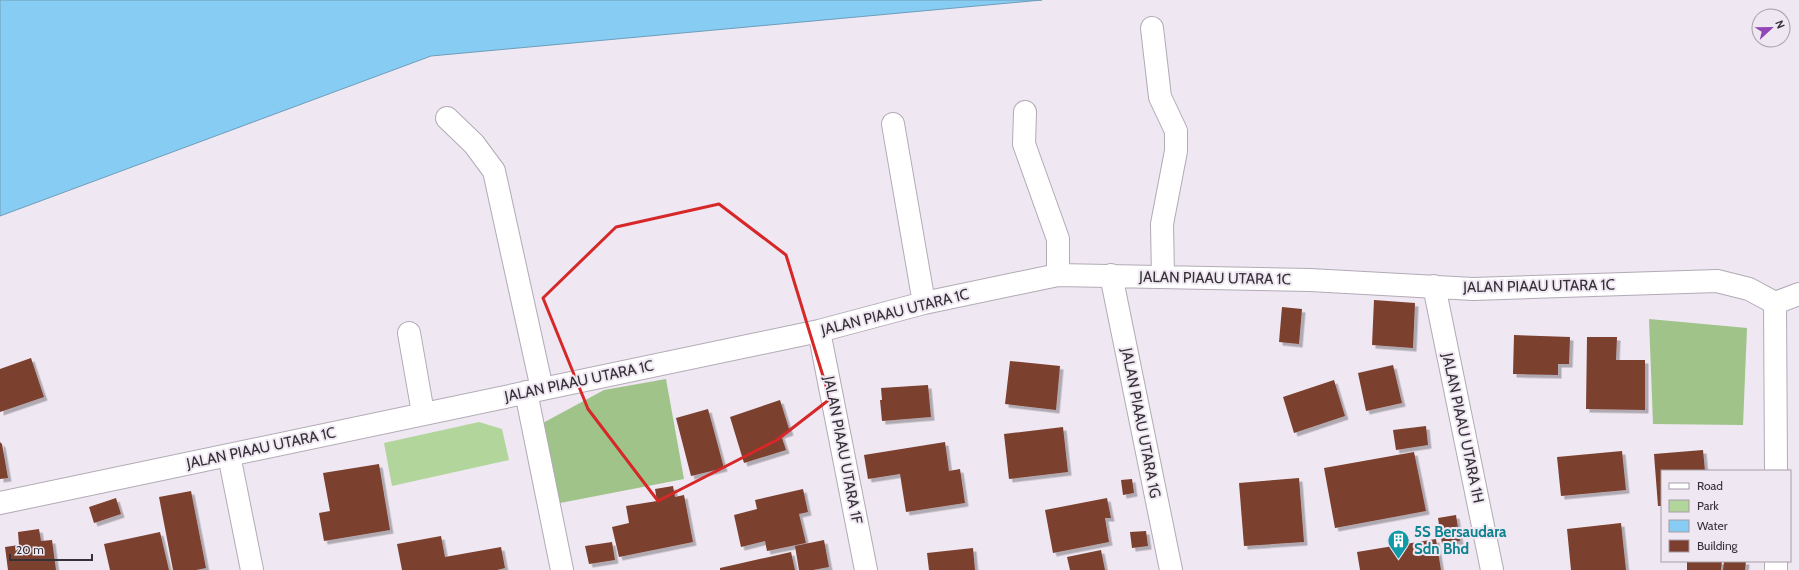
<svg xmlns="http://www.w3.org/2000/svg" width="1799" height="570" viewBox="0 0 1799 570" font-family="Cabin,sans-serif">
  <defs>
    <filter id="shadow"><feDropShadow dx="3.5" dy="3.5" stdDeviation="0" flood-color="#0004"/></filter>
  </defs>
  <rect width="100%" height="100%" fill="#efe7f2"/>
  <!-- green -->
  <path fill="#b1d59b" d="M479 422 502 429 509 460 392 486 384 443Z"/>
  <!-- forest -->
  <path fill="#9fc389" d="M1649 319 1747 328 1743 425 1653 424Z
    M666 379 684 479 555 504 541 424 604 390Z"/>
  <!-- water -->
  <path fill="#87ccf3" stroke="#6e9eba" d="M0 0H1042L431 56 0 216Z"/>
  <!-- building -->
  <path fill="#7c3f2f" filter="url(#shadow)" d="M1374 300 1415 303 1413 348 1372 345Z
    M1282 307 1302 309 1299 344 1279 342Z
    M1514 335 1570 337 1569 364H1558V375L1513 374Z
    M1587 337H1617L1616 360H1645V410L1586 409Z
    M31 358 44 397 0 412V369Z
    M1010 361 1060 366 1056 410 1005 404Z
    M1393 365 1402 403 1366 411 1358 373Z
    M1334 380 1345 416 1294 433 1283 397Z
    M928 385 931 417 882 421 880 400H882L881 388Z
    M780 400 790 432 781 435 786 450 744 463 730 417Z
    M708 409 724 468 691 476 676 418Z
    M1426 426 1428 445 1396 450 1393 430Z
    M1063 427 1068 472 1009 479 1004 434Z
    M0 442 2 444 8 478 0 479Z
    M945 442 949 471 960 469 965 503 906 512 900 474 868 479 864 455Z
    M1703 450 1705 471H1662V506H1658L1654 454Z
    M1622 451 1626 490 1561 496 1557 457Z
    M1414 452 1426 511 1335 528 1324 468Z
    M379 464 390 530 324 541 319 513 330 511 323 473Z
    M1299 478 1304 542 1244 546 1239 483Z
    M1132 479 1134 493 1123 495 1121 480Z
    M673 486 675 497 684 495 693 542 619 557 612 527 629 523 626 506 657 501 655 489Z
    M803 489 808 512 799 514 806 543 767 551 765 541 741 547 734 515 757 509 755 500Z
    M191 491 206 568 196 570H173L159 497Z
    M116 498 121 514 94 523 89 507Z
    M1107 498 1111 518H1105L1109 542 1053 553 1045 510Z
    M1456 515 1460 541 1442 544 1438 518Z
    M1621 523 1626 570H1571L1567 529Z
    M39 529 41 541 52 540 56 570H8L5 547 19 545 18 532Z
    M1146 531 1148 546 1132 548 1130 532Z
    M160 532 169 570H110L104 544Z
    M441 536 445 557 501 547 505 568 497 570H402L397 544Z
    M1436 539 1441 570H1360L1357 552Z
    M824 540 829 567 813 570H799L795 546Z
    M612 542 615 560 589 564 585 546Z
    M973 548 975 570H929L927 553Z
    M1101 550 1105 570H1070L1067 557Z
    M791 552 795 570H720V568Z
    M1687 561H1722L1721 570H1687Z
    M1724 561H1746L1745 570H1723Z"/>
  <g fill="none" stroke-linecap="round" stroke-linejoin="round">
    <defs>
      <path id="minor" d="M1152 28 1160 97 1176 131V151L1162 224 1163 277
        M1025 112 1024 144 1058 239V275
        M447 118 474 144 494 171 542 389
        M893 124 924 303
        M1111 275 1171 570
        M1434 286 1492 570
        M1775 303 1776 471
        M819 331 866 570
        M409 333 423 413
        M526 392 562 570
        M229 455 252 570
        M0 503 819 331 924 303 1058 275 1310 280 1473 289 1717 281 1749 289 1775 303 1799 294
        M1776 561V570"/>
    </defs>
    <!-- minor casing -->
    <use href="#minor" stroke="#b2aab5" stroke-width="24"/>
    <!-- minor -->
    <use href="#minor" stroke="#fff" stroke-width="22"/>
  </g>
  <!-- marked area -->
  <path fill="none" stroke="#d62828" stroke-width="3" stroke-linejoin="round" d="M719 204 786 255 830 399 777 440 658 501 588 409 543 298 616 227Z"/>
  <!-- icons -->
  <defs>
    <symbol id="building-pin" viewBox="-11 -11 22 30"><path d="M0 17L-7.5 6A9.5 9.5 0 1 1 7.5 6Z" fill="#0f9aa8" stroke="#efe7f2"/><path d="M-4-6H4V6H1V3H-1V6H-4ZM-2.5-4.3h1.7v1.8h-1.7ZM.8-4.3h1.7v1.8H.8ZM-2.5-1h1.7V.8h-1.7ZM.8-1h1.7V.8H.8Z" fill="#fff"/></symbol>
  </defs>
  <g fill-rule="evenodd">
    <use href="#building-pin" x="1386" y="528" width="25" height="34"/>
  </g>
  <g text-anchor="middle" stroke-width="4" stroke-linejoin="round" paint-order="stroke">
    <!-- street labels -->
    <g font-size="15" fill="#353136" stroke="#efe7f2">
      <text transform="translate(1215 278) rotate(1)" y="5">JALAN PIAAU UTARA 1C</text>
      <text transform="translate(1539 286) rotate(-1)" y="5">JALAN PIAAU UTARA 1C</text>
      <text transform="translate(895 312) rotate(-14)" y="5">JALAN PIAAU UTARA 1C</text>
      <text transform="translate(579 381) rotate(-12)" y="5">JALAN PIAAU UTARA 1C</text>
      <text transform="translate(1141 423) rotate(79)" y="5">JALAN PIAAU UTARA 1G</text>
      <text transform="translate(1463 428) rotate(78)" y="5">JALAN PIAAU UTARA 1H</text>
      <text transform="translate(261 448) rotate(-12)" y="5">JALAN PIAAU UTARA 1C</text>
      <text transform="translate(843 450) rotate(79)" y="5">JALAN PIAAU UTARA 1F</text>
    </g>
    <!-- culture labels -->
    <g font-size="15" font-weight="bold" fill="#0d838f" stroke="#efe7f2" text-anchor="start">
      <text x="1414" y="537">5S Bersaudara<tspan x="1414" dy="17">Sdn Bhd</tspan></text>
    </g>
  </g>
  <!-- legend -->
  <rect x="1661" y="470" width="130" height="92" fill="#efe7f2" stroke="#a59ea7"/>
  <rect x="1669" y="483" width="20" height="6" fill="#ffffff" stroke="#a59ea7"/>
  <text x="1697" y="490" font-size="12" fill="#353136">Road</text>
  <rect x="1669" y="500" width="20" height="12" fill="#b1d59b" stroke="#a59ea7"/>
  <text x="1697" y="510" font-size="12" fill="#353136">Park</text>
  <rect x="1669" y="520" width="20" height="12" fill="#87ccf3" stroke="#a59ea7"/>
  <text x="1697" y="530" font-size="12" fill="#353136">Water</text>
  <rect x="1669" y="540" width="20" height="12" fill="#7c3f2f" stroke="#a59ea7"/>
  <text x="1697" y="550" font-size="12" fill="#353136">Building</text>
  <!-- north arrow -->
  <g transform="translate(1771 28) rotate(68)"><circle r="19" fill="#efe7f2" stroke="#a59ea7"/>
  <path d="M0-3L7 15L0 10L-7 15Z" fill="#9245b5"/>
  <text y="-6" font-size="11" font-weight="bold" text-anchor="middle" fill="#353136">N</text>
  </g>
  <!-- scale -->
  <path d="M10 554v6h82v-6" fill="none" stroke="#353136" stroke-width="2"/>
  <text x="16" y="554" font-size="12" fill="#353136" stroke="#efe7f2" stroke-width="3" paint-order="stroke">20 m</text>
</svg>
